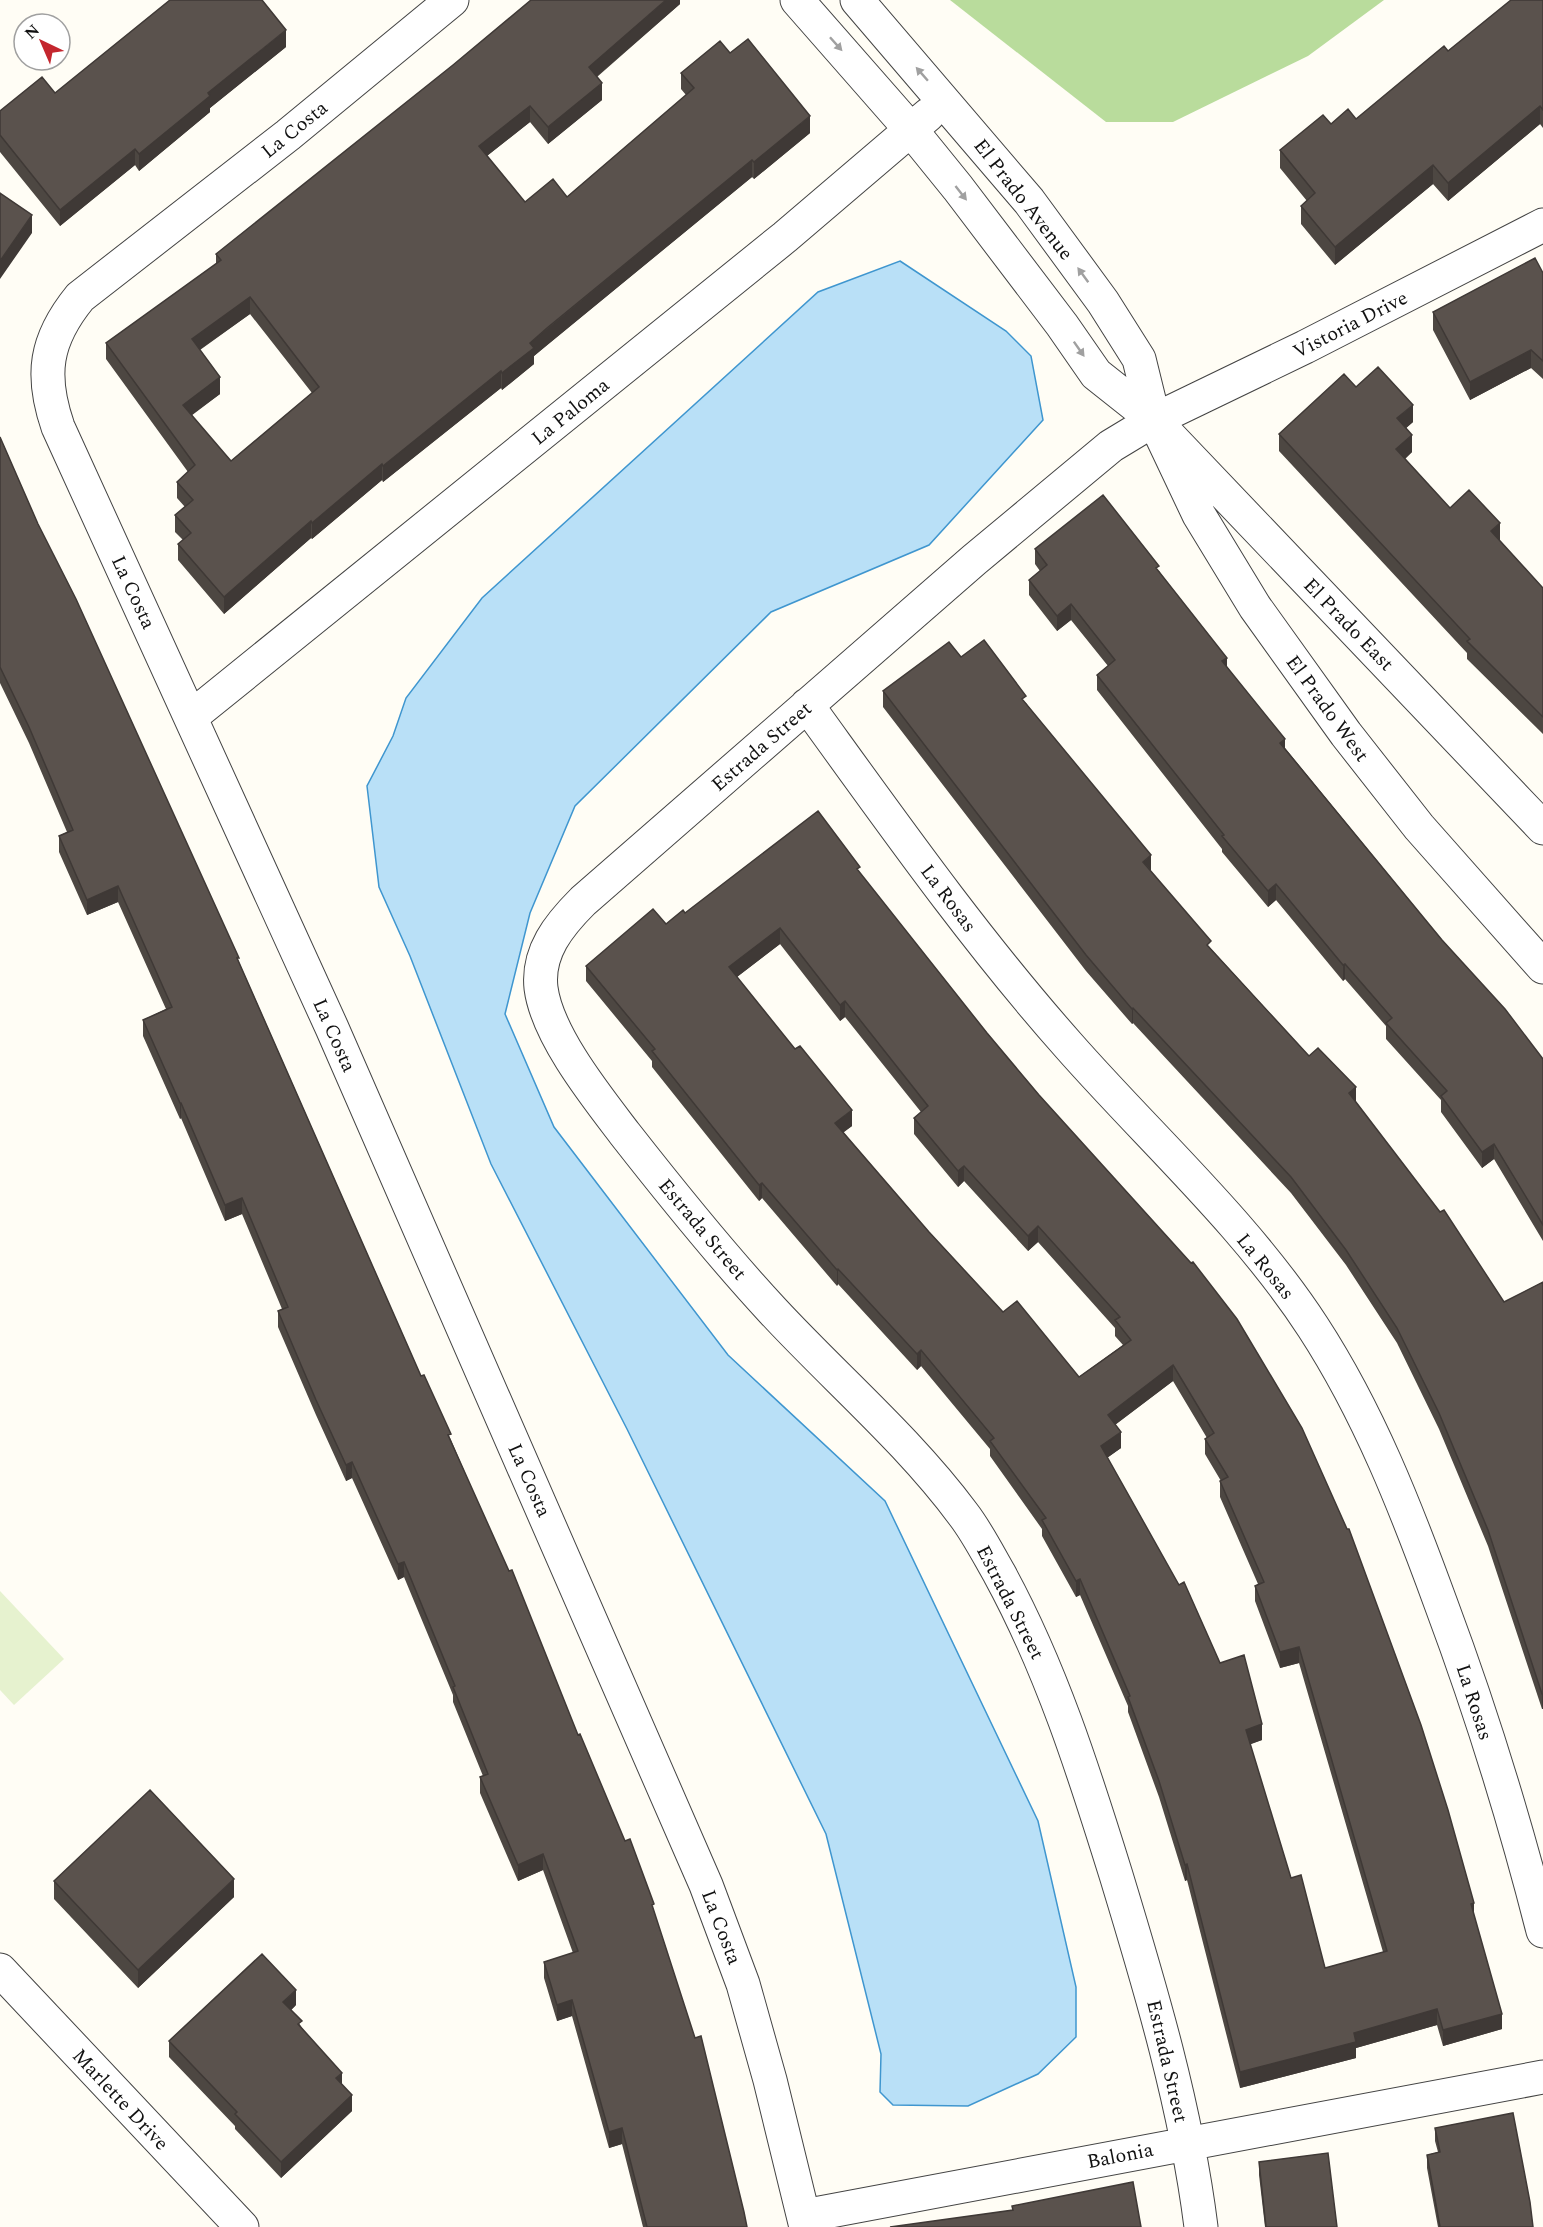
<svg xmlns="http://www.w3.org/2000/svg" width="1543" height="2227" viewBox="0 0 1543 2227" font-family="Spectral,serif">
  <rect width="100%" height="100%" fill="#fffdf5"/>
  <!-- forest -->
  <path fill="#b9dc9c" d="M950 0H1384L1308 56 1173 122H1106Z"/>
  <!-- pitch -->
  <path fill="#e6f2cf" d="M0 1591 64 1659 14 1705 0 1690Z"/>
  <!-- water -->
  <path fill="#b9e0f7" stroke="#3f96cf" stroke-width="1.5" d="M900 261 1006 331 1031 356 1043 420 929 545 771 612 575 806 530 913 505 1014 554 1127 728 1355 885 1501 1038 1821 1076 1987V2037L1038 2074 968 2106 893 2105 880 2092 881 2054 826 1834 627 1429 491 1164 410 956 379 887 367 786 393 736 406 698 482 598 818 292Z"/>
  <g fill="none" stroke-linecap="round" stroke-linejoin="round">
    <defs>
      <path id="street" d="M452 0 288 135 80 297C45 340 40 375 58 427L332 1028 706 1885 743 1984 770 2080 806 2227
        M797 0 911 130 958 188 1062 325 1096 374 1154 420 1543 828
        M857 0 1029 201 1103 302 1139 359 1154 420 1199 515 1255 607 1346 734 1419 827 1543 967
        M807 705C891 821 974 939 1069 1046 1150 1138 1246 1224 1313 1327 1369 1413 1406 1508 1441 1604 1481 1711 1515 1821 1543 1931
        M191 717 785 237 928 115
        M0 1970 242 2227
        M804 2216 1543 2077
        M1201 2227C1186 2107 1151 1990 1116 1875 1084 1772 1051 1668 999 1573 988 1554 977 1532 963 1514 908 1440 836 1379 773 1311 721 1255 672 1194 625 1134 596 1096 547 1035 541 988 537 952 559 925 583 901L974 560 1111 446 1154 420 1305 347 1543 225"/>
    </defs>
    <!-- street casing -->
    <use href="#street" stroke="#444" stroke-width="35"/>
    <!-- street -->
    <use href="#street" stroke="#fff" stroke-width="33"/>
  </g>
  <!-- wall -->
  <path fill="#4d4742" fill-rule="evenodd" d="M680 0V4L597 77 602 100 548 144 530 122 487 156 525 202 567 197 686 95 681 89V73L730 53 810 133 754 179 752 177 547 345 534 356V364L502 390 501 388 383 482 382 480 312 539 311 538 224 614 178 560V544L183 540 175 532V515L185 507 177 498V482L188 472 106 359V343L216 264V254ZM250 314 312 393 231 461 191 415 220 394 200 350Z
    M1543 0V128L1540 124 1448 201 1433 184 1335 265 1301 224V206L1307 201 1280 168V150L1331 124 1356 119 1448 51Z
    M286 47 210 108V112L139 171 135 165 60 226 0 152V111L55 93Z
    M1543 273V379L1531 368 1470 400 1433 330V312Z
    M1356 387 1413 422 1406 428 1412 452 1405 459 1450 508 1500 541 1543 588V734L1467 659V653L1279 451V434Z
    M0 437 38 524 239 962 421 1376 451 1440 654 1912 747 2227H643L622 2144 609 2148 572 2016 557 2021 544 1978V1962L573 1953 543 1870 518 1881 480 1793V1777L483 1776 453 1702V1695L404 1577 398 1580 352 1478 346 1481 316 1415 278 1327V1311L282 1309 242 1214 225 1221 181 1118 180 1119 143 1036V1020L166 1009 118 902 87 915 59 852V836L67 832 29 743 0 683Z
    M1035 549 1159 571 1285 748 1442 940 1543 1059V1241L1494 1159 1482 1168 1441 1112V1100L1386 1039V1026L1345 979 1343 981 1276 900 1268 907 1222 852V849L1097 690V675L1108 666 1071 620 1057 631 1029 595V580L1040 571 1035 564Z
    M961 657 1026 703 1150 871 1211 949 1309 1056 1356 1102 1504 1302 1543 1282 1542 1709 1488 1546 1439 1429 1397 1343 1346 1265 1291 1193 1133 1023 1132 1024 1086 971 883 707V691Z
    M860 873 987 1033 1039 1095 1474 1915 1502 2029 1443 2046 1437 2025 1356 2048V2058L1240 2088 1187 1880 1185 1881 1159 1797 1128 1712V1706L1080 1595 1076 1597 1042 1536V1529L990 1456V1449L921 1366 917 1370 838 1284 837 1286 762 1198 759 1201 652 1067V1061L586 981V966L666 924 685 913ZM780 944 840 1021 845 1017 921 1112 914 1118V1134L958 1187 964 1181 1028 1251 1038 1242 1115 1328V1336L1123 1345 1079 1377 1003 1312 929 1232 843 1132 852 1126 737 977ZM1173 1381 1207 1438 1205 1439V1454L1221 1481H1220V1497L1258 1584 1255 1586V1601L1280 1668 1299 1663 1383 1952 1325 1968 1291 1878 1250 1744 1262 1740 1107 1458 1121 1448 1115 1425Z
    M54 1881 234 1897 138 1988 54 1899Z
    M296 2005 291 2010 302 2028 342 2084 352 2111 281 2178 235 2129V2126L169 2057V2041Z
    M1435 2128 1533 2227H1438L1427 2168V2155L1438 2152 1435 2141Z
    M1259 2162 1337 2227H1265L1259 2175Z"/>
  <!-- shaded-wall -->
  <path fill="#3f3936" d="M666 0H680V4L589 83V67Z
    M286 30V47L210 108V112L139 171V154L208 93Z
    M602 83V100L548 144V127Z
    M530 106V122L479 162V146Z
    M1540 106V124L1448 201V183Z
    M810 116V133L754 179V162Z
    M135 149V165L60 226V210Z
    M752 160V177L534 356V364L502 390V373L530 343Z
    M1433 165V184L1335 265V247Z
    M32 215V233L0 279V261Z
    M250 297V314L192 355V339Z
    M1531 350V368L1470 400V382Z
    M501 371V388L383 482V466Z
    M220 377V394L183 422V405Z
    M1413 405V422L1397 436V418Z
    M1412 435V452L1396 467V449Z
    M382 464V480L312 539V523Z
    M311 521V538L224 614V597Z
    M1500 523V541L1491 549V531Z
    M1071 604V620L1057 631V616Z
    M1227 658V674L1222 661Z
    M1285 739V755L1280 743Z
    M1151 855V871L1143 862Z
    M1276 884V900L1268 907V891Z
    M118 886V902L87 915V900Z
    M780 928V944L729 983V967Z
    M1345 964V979L1343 981V965Z
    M845 1001V1017L840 1021V1005Z
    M1133 1008V1023L1132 1024V1009Z
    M1356 1087V1103L1349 1093Z
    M180 1103H181V1118L180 1119Z
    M852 1110V1126L835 1139V1123Z
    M1494 1144V1159L1482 1168V1152Z
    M964 1166V1181L958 1187V1171Z
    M762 1183V1198L759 1201V1185Z
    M242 1198V1214L225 1221V1205Z
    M1038 1226V1242L1028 1251V1236Z
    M838 1269V1284L837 1286V1270Z
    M921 1350V1366L917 1370V1354Z
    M1173 1365V1381L1108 1430V1415Z
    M1121 1432V1448L1101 1462V1446Z
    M352 1462V1478L346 1481V1465Z
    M404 1562V1577L398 1580V1564Z
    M1080 1579V1595L1076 1597V1581Z
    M1299 1647V1663L1280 1668V1652Z
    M1542 1694H1543V1709H1542Z
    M1262 1724V1740L1246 1746V1730Z
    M543 1854V1870L518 1881V1865Z
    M1187 1864V1880L1185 1881V1865Z
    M234 1879V1897L138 1988V1970Z
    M1474 1903V1919L1471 1904Z
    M296 1990V2005L283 2018V2002Z
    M572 2000V2016L557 2021V2005Z
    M1437 2009V2025L1356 2048V2058L1240 2088V2072L1354 2033Z
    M1502 2014V2029L1443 2046V2030Z
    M342 2073V2088L336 2078Z
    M352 2095V2111L281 2178V2162Z
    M622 2128V2144L609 2148V2132Z"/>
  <!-- building -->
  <path fill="#5a524d" stroke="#3f3936" stroke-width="1.5" fill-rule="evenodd" d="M170 0H262L286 30 208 93 210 96 139 154 135 149 60 210 0 135V111L42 77 55 93Z
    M531 0H666L589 67 602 83 548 127 530 106 479 146 525 202 553 179 567 197 694 88 681 73 720 41 730 53 748 39 810 116 754 162 752 160 547 328 530 343 534 348 502 373 501 371 383 466 382 464 312 523 311 521 224 597 178 544 191 533 175 515 193 500 177 482 195 465 106 343 221 260 216 254 453 65ZM250 297 319 387 231 461 183 405 220 377 192 339Z
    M1511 0H1543V110L1540 106 1448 183 1433 165 1335 247 1301 206 1315 193 1280 150 1323 115 1331 124 1348 109 1356 119 1444 46 1448 51Z
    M0 193 32 215 0 261Z
    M1535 258 1543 273V361L1531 350 1470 382 1433 312Z
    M1378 367 1413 405 1397 418 1412 435 1396 449 1450 508 1469 490 1500 523 1491 531 1543 588V717L1467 641 1470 639 1279 434 1344 374 1356 387Z
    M0 437 38 524 76 599 239 958H237L421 1376 424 1375 451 1434 448 1435 509 1571 512 1570 578 1735 580 1734 625 1841 630 1839 654 1904 652 1905 695 2038 701 2036 744 2212 747 2227H647L622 2128 609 2132 572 2000 557 2005 544 1962 578 1951 543 1854 518 1865 480 1777 488 1774 453 1687 455 1686 404 1562 398 1564 352 1462 346 1465 316 1400 278 1311 288 1307 242 1198 225 1205 181 1103H180L143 1020 172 1007 118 886 87 900 59 836 73 830 29 727 0 667Z
    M1103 495 1159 566 1156 568 1227 658 1222 661 1285 739 1280 743 1442 940 1505 1009 1543 1059V1225L1494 1144 1482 1152 1441 1096 1447 1091 1386 1023 1392 1018 1345 964 1343 965 1276 884 1268 891 1222 836 1224 835 1097 675 1115 660 1071 604 1057 616 1029 580 1047 565 1035 549Z
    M984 640 1026 696 1022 699 1151 855 1143 862 1211 941 1207 945 1309 1056 1318 1048 1356 1087 1349 1093 1440 1212 1444 1210 1504 1302 1543 1282V1694H1542L1488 1530 1439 1413 1397 1328 1346 1250 1291 1177 1133 1008 1132 1009 1086 955 883 691 949 642 961 657Z
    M818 811 860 867 857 869 987 1033 1039 1095 1191 1263 1193 1262 1237 1319 1302 1428 1347 1529H1349L1421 1725 1448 1810 1474 1903 1471 1904 1502 2014 1443 2030 1437 2009 1354 2033 1356 2042 1240 2072 1187 1864 1185 1865 1159 1781 1128 1697 1130 1696 1080 1579 1076 1581 1042 1520 1046 1518 990 1441 994 1438 921 1350 917 1354 838 1269 837 1270 762 1183 759 1185 652 1051 655 1049 586 966 653 909 666 924 683 910 685 913ZM780 928 840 1005 845 1001 928 1106 914 1118 958 1171 964 1166 1028 1236 1038 1226 1120 1317 1115 1320 1131 1340 1079 1377 1017 1301 1003 1312 929 1232 835 1123 852 1110 800 1046 795 1049 729 967ZM1173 1365 1214 1433 1205 1439 1228 1477 1220 1481 1264 1582 1255 1586 1280 1652 1299 1647 1387 1951 1325 1968 1301 1875 1291 1878 1246 1730 1262 1724 1244 1655 1220 1663 1184 1582 1179 1585 1101 1446 1121 1432 1108 1415Z
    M150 1790 234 1879 138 1970 54 1881Z
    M262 1954 296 1990 283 2002 302 2021 298 2024 342 2073 336 2078 352 2095 281 2162 235 2114 237 2112 169 2041Z
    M1513 2113 1530 2202 1533 2227H1440L1427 2155 1440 2152 1435 2128Z
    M1328 2153 1337 2227H1266L1259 2162Z
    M1133 2182 1141 2227H890L1013 2210 1012 2206Z"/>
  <!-- one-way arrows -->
  <defs><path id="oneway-solid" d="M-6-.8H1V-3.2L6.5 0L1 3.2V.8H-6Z" transform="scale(1.5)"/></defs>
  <g fill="#a0a0a0">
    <use href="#oneway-solid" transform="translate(836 44) rotate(48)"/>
    <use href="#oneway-solid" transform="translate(922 74) rotate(-131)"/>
    <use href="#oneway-solid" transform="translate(961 193) rotate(52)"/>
    <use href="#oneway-solid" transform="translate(1083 275) rotate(-126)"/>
    <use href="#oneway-solid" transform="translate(1079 349) rotate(55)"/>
  </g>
  <g text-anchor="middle" stroke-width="6" stroke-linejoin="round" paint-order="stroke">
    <!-- street labels -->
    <g font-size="20" fill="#111" stroke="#fff">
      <text transform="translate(294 129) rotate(-39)" y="7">La Costa</text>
      <text transform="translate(1024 199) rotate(52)" y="7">El Prado Avenue</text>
      <text transform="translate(1350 324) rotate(-27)" y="7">Vistoria Drive</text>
      <text transform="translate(570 411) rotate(-39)" y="7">La Paloma</text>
      <text transform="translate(134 592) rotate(65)" y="7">La Costa</text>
      <text transform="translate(1349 624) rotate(46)" y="7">El Prado East</text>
      <text transform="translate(1328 708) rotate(54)" y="7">El Prado West</text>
      <text transform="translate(761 746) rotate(-41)" y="7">Estrada Street</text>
      <text transform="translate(949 898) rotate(53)" y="7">La Rosas</text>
      <text transform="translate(335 1035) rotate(66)" y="7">La Costa</text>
      <text transform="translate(703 1229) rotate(50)" y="7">Estrada Street</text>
      <text transform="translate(1266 1266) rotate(51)" y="7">La Rosas</text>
      <text transform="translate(530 1480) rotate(66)" y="7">La Costa</text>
      <text transform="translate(1011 1602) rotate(63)" y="7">Estrada Street</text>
      <text transform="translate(1475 1702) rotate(72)" y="7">La Rosas</text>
      <text transform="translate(722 1927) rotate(69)" y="7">La Costa</text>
      <text transform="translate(1168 2061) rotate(77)" y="7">Estrada Street</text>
      <text transform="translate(121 2099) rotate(47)" y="7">Marlette Drive</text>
      <text transform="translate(1120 2155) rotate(-11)" y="7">Balonia</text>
    </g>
  </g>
  <!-- north arrow -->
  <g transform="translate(42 42) rotate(316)"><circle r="28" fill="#ffffff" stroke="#a0a0a0" stroke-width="1.5"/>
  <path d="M0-4.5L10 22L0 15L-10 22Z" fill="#c4262e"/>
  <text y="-9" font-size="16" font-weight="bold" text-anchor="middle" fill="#111111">N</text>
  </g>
</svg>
